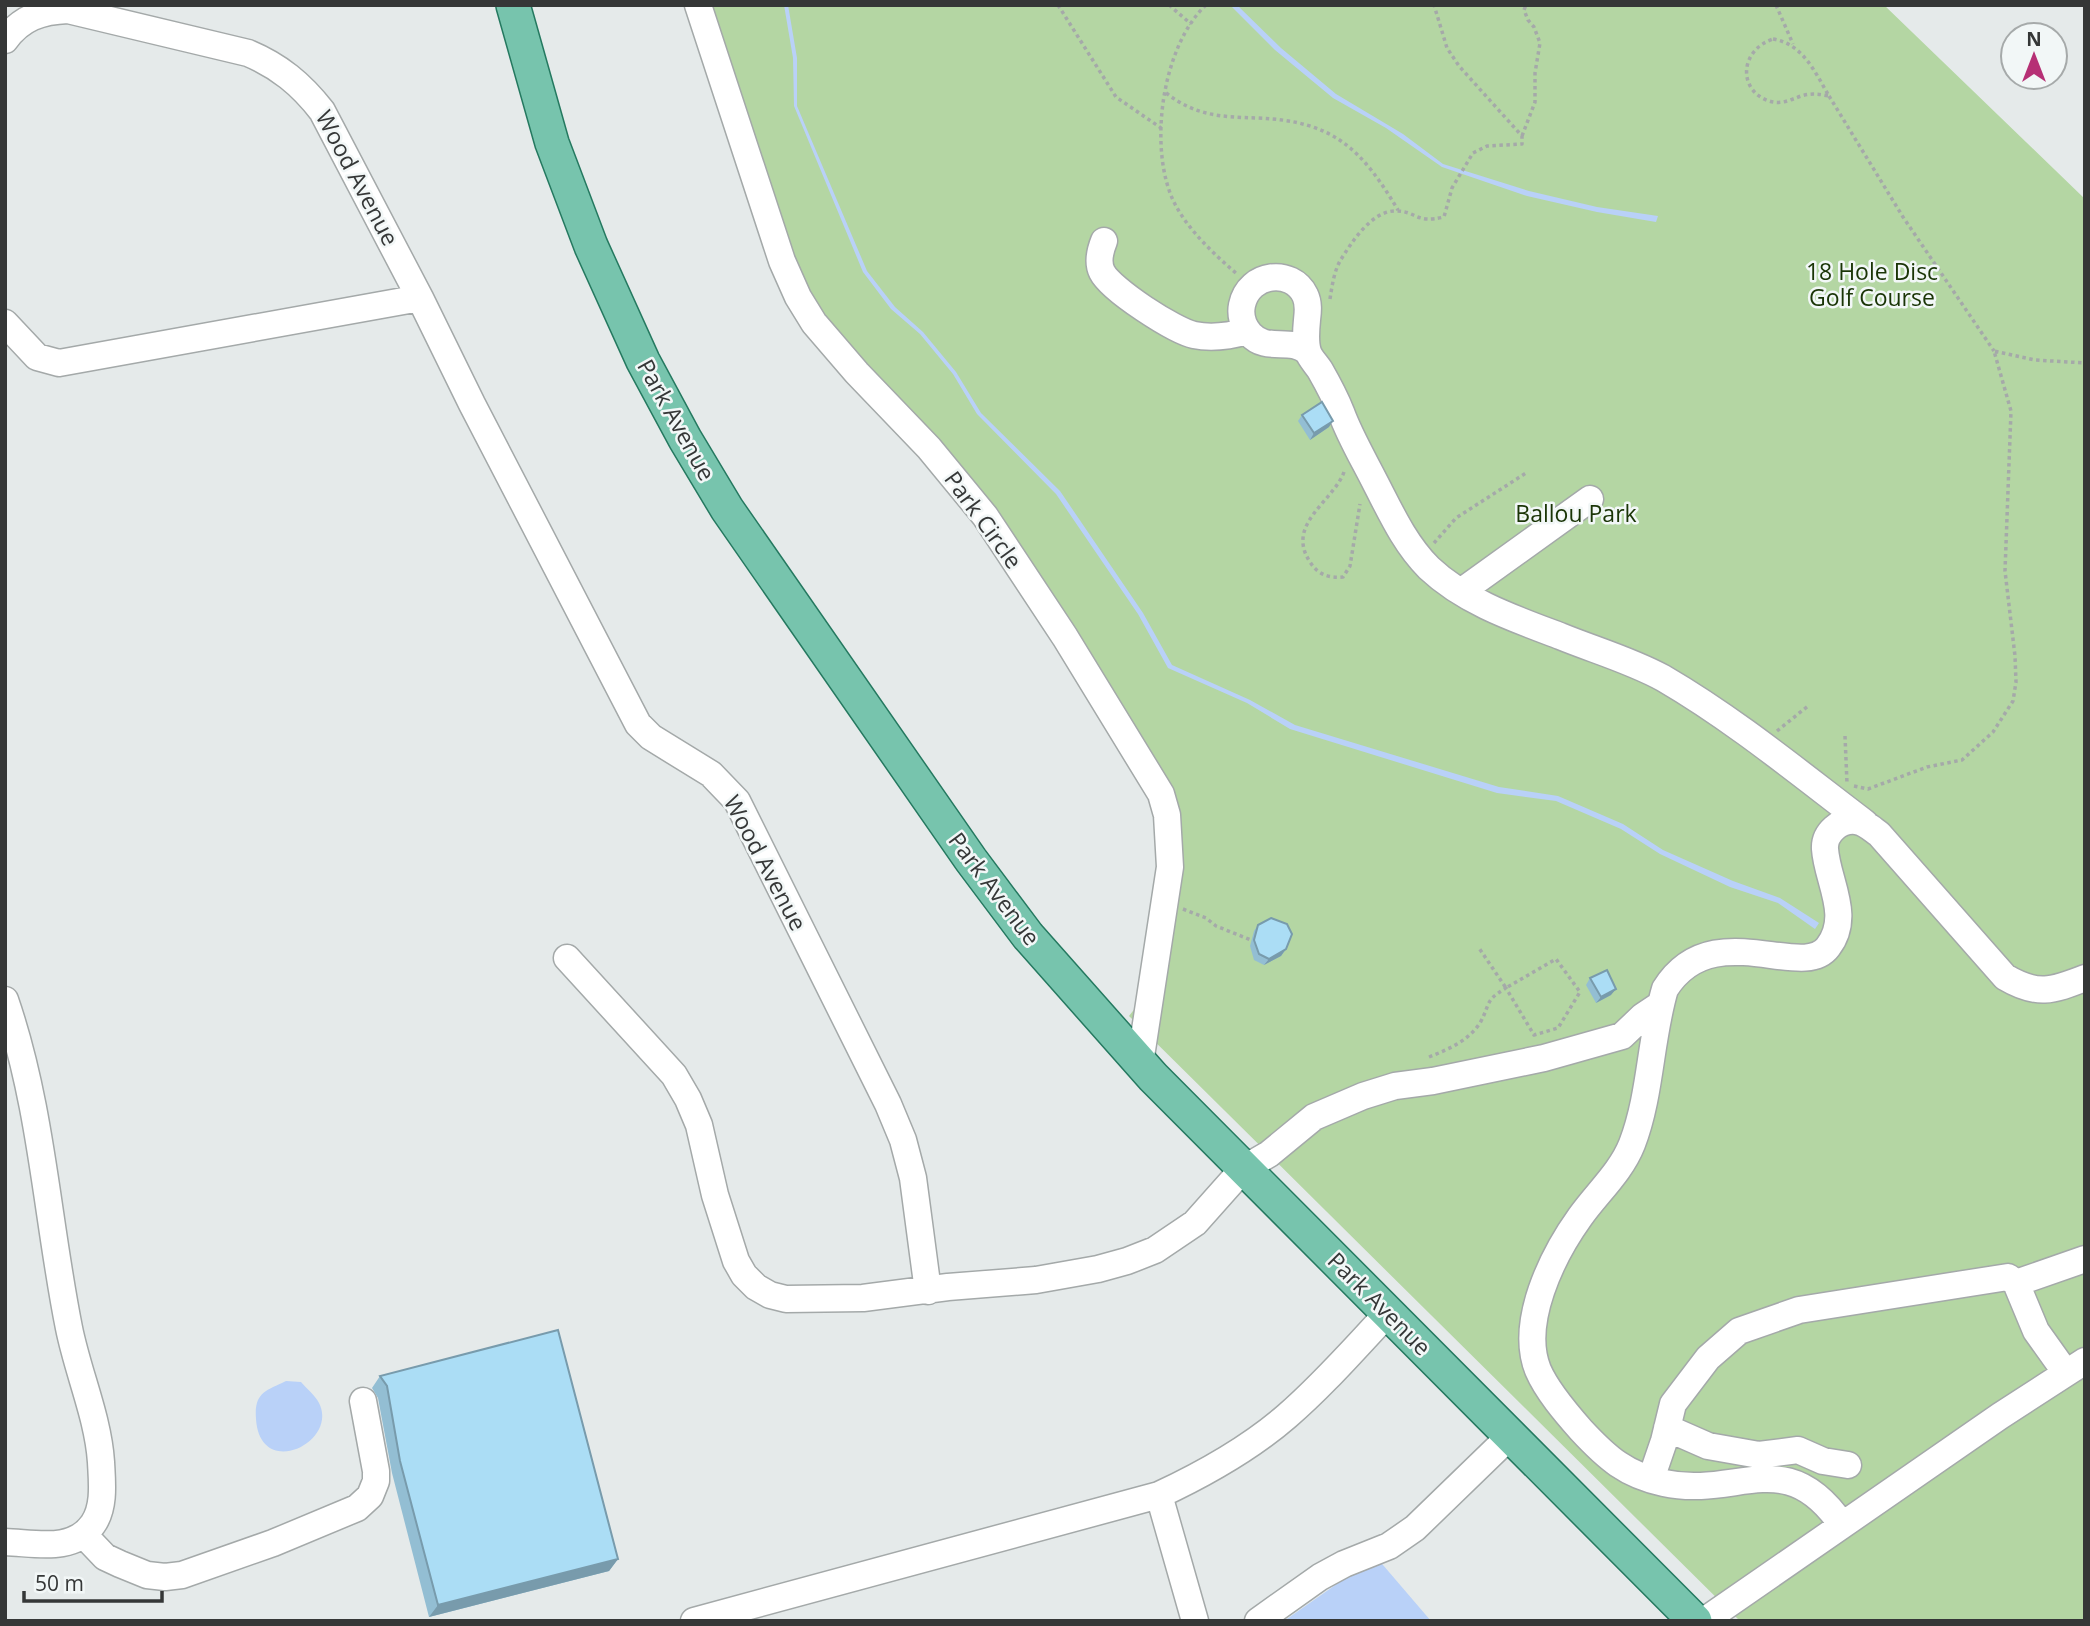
<svg xmlns="http://www.w3.org/2000/svg" width="2090" height="1626" viewBox="0 0 2090 1626" font-family="'Open Sans',sans-serif">
  <rect width="100%" height="100%" fill="#e5eaea"/>
  <!-- green -->
  <path fill="#b4d6a3" d="M688 5H1884L2085 199V1621H1740L1129 1016 1143 998 1161 842 1158 814 1136 769 979 524 932 468 818 345Z"/>
  <!-- water -->
  <path fill="#b9d1f8" d="M784 5H788L797 58V106L867 271 895 307 923 332 956 372 981 413 1060 491 1143 613 1172 665 1250 700 1295 725 1499 787 1558 796 1623 824 1663 850 1733 881 1780 898 1819 923 1815 929 1778 903 1730 887 1660 854 1621 829 1556 801 1497 793 1290 729 1247 703 1168 668 1138 614 1056 494 977 414 953 374 920 334 891 309 863 272 794 106 793 58Z
    M1230 5H1237L1281 48 1336 94 1403 134 1443 164 1529 191 1597 207 1658 216 1656 222 1597 212 1527 196 1442 167 1386 128 1333 98 1275 50Z
    M286 1381 301 1382C306 1388 315 1395 319 1403 339 1442 260 1481 256 1419 254 1393 265 1391 286 1381Z
    M1377 1558 1431 1621H1284L1364 1565Z"/>
  <g fill="none" stroke-linecap="round" stroke-linejoin="round">
    <defs>
      <path id="minor" d="M698 5 782 261 798 297 814 323 857 373 929 448 985 516 1065 637 1161 794 1167 815 1170 867 1140 1063
        M5 40C21 18 41 11 68 10L248 53C279 66 301 84 322 111L420 298 59 363 37 357 5 323
        M1104 241C1100 251 1097 262 1102 272 1111 290 1175 331 1194 335 1213 339 1230 336 1247 331
        M420 298 472 404 638 724 651 737 711 774 737 801 888 1104 903 1140 913 1178 928 1291
        M1308 352C1290 336 1267 353 1250 334 1243 326 1240 315 1242 305 1249 272 1292 268 1305 295 1309 303 1308 312 1307 320 1306 330 1305 343 1308 352 1310 358 1316 364 1320 370 1328 384 1335 397 1341 412 1350 437 1364 460 1376 484 1391 513 1405 544 1429 568 1465 602 1515 619 1560 636 1594 650 1630 660 1663 678 1735 720 1799 773 1865 823
        M1462 591 1590 499
        M567 958 674 1075 688 1099 699 1125 715 1195 736 1261 744 1275 756 1287 770 1295 786 1299 863 1298 948 1287 1036 1280 1098 1269 1127 1261 1155 1250 1195 1223 1243 1169 1269 1154 1314 1117 1363 1096 1395 1086 1433 1081 1544 1058 1622 1036 1643 1016 1661 1004
        M5 1000C42 1107 47 1219 69 1328 78 1373 98 1417 101 1462 102 1482 105 1507 93 1524 73 1553 36 1543 5 1542
        M2016 1283 2085 1259
        M1667 1428 1708 1446 1759 1455 1798 1450 1823 1461 1848 1465
        M1651 1479 1664 1441 1673 1404 1708 1358 1739 1331 1799 1310 2008 1277 2016 1283 2036 1331 2066 1373
        M1159 1495 1195 1621
        M1842 1525C1786 1443 1738 1499 1664 1483 1626 1475 1607 1458 1581 1430 1566 1413 1547 1391 1538 1370 1519 1323 1552 1256 1580 1217 1597 1193 1621 1172 1632 1144 1651 1095 1650 1039 1665 989 1712 914 1802 982 1828 947 1852 916 1827 881 1825 849 1824 833 1840 819 1856 821 1865 822 1872 829 1879 834L2005 977C2037 996 2052 991 2085 978
        M84 1535 105 1557 120 1564 147 1575 165 1577 182 1575 273 1543 357 1508 370 1496 376 1481V1471L363 1401
        M694 1621 1159 1495C1204 1474 1249 1449 1287 1416 1323 1385 1355 1348 1388 1313
        M1258 1621 1320 1577 1344 1564 1389 1546 1415 1528 1510 1436
        M1704 1621 2000 1416 2085 1361"/>
      <path id="major" d="M513 5 552 143 591 246 643 361 685 439 727 509 971 860 1028 936 1153 1077 1695 1621"/>
    </defs>
    <!-- minor casing -->
    <use href="#minor" stroke="#a4a9a9" stroke-width="29"/>
    <!-- major casing -->
    <use href="#major" stroke="#257960" stroke-width="36"/>
    <!-- path -->
    <path stroke="#a5a9a9" stroke-width="3.5" stroke-dasharray="3.5 3.5" stroke-linecap="butt" d="M1058 5 1116 97 1161 128
      M1169 5 1191 24
      M1206 5C1161 47 1147 153 1176 206 1191 233 1214 254 1237 274
      M1776 5 1793 44
      M1773 39C1803 44 1815 72 1829 96 1819 94 1810 93 1801 96 1790 100 1781 105 1769 101 1737 90 1740 50 1773 39Z
      M1166 93C1196 116 1221 117 1258 118 1333 121 1361 148 1398 210
      M1829 96 1903 217 1994 351
      M1522 136 1535 102V73L1540 43 1534 27 1528 20 1524 10 1526 5
      M1330 299C1332 286 1334 272 1340 261 1351 243 1372 210 1396 211 1417 211 1415 224 1444 217L1452 188 1473 153 1487 146 1522 144V136L1459 66 1447 48 1434 5
      M1344 472C1333 502 1285 524 1310 562 1318 575 1329 578 1343 577L1350 566 1360 504
      M1434 543 1456 518 1526 473
      M1777 731 1808 706
      M1845 736 1847 783
      M1854 786 1868 789 1927 767 1962 760 1993 732 2013 701 2016 682 2015 656 2005 571 2011 411 1994 351 2035 360 2085 363
      M1183 909 1206 918 1216 926 1251 940
      M1429 1057C1449 1049 1468 1041 1480 1023 1491 1003 1484 1001 1506 988L1534 1035 1558 1028 1580 992 1556 959 1506 988 1479 948"/>
    <!-- minor -->
    <use href="#minor" stroke="#fff" stroke-width="26"/>
    <!-- major -->
    <use href="#major" stroke="#77c4ad" stroke-width="33"/>
  </g>
  <!-- wall -->
  <path fill="#93bed3" d="M1302 415 1329 427 1310 440 1298 421Z
    M1258 925 1286 949 1281 956 1264 965 1254 960 1250 946 1254 931Z
    M1590 978 1611 995 1596 1003 1586 985Z
    M380 1376 618 1559 609 1571 429 1617 392 1473 378 1398 372 1388Z"/>
  <!-- shaded-wall -->
  <path fill="#789bac" d="M1333 421 1329 427 1310 440 1314 433Z
    M1286 949 1281 956 1264 965 1269 959Z
    M1616 989 1611 995 1596 1003 1601 997Z
    M618 1559 609 1571 429 1617 438 1605Z"/>
  <!-- building -->
  <path fill="#abddf5" stroke="#789bac" stroke-width="2" d="M1322 402 1333 421 1314 433 1302 415Z
    M1271 918 1287 924 1292 934 1286 949 1269 959 1259 954 1254 940 1258 925Z
    M1607 970 1616 989 1601 997 1590 978Z
    M558 1330 618 1559 438 1605 400 1461 387 1386 380 1376Z"/>
  <g text-anchor="middle" stroke-width="5" stroke-linejoin="round" paint-order="stroke">
    <!-- street labels -->
    <g font-size="23" fill="#353737" stroke="#f2f7f7">
      <text transform="translate(357 178) rotate(62)" y="8">Wood Avenue</text>
      <text transform="translate(676 420) rotate(61)" y="8">Park Avenue</text>
      <text transform="translate(983 520) rotate(54)" y="8">Park Circle</text>
      <text transform="translate(765 863) rotate(62)" y="8">Wood Avenue</text>
      <text transform="translate(994 889) rotate(53)" y="8">Park Avenue</text>
      <text transform="translate(1379 1304) rotate(45)" y="8">Park Avenue</text>
    </g>
    <!-- park labels -->
    <g font-size="23" fill="#1a3506" stroke="#f2f7f7">
      <text x="1872" y="280">18 Hole Disc<tspan x="1872" dy="26">Golf Course</tspan></text>
      <text x="1576" y="522">Ballou Park</text>
    </g>
  </g>
  <!-- border -->
  <rect width="2090" height="1626" fill="none" stroke="#353737" stroke-width="14"/>
  <!-- north arrow -->
  <g transform="translate(2034 56)"><circle r="33" fill="#f2f7f7" stroke="#a6aaaa" stroke-width="2"/>
  <path d="M0-5L12 26L0 18L-12 26Z" fill="#b63075"/>
  <text y="-10" font-size="19" font-weight="bold" text-anchor="middle" fill="#353737">N</text>
  </g>
  <!-- scale -->
  <path d="M24 1591v10h138v-10" fill="none" stroke="#353737" stroke-width="3.5"/>
  <text x="35" y="1591" font-size="21" fill="#353737" stroke="#f2f7f7" stroke-width="5" paint-order="stroke">50 m</text>
</svg>
